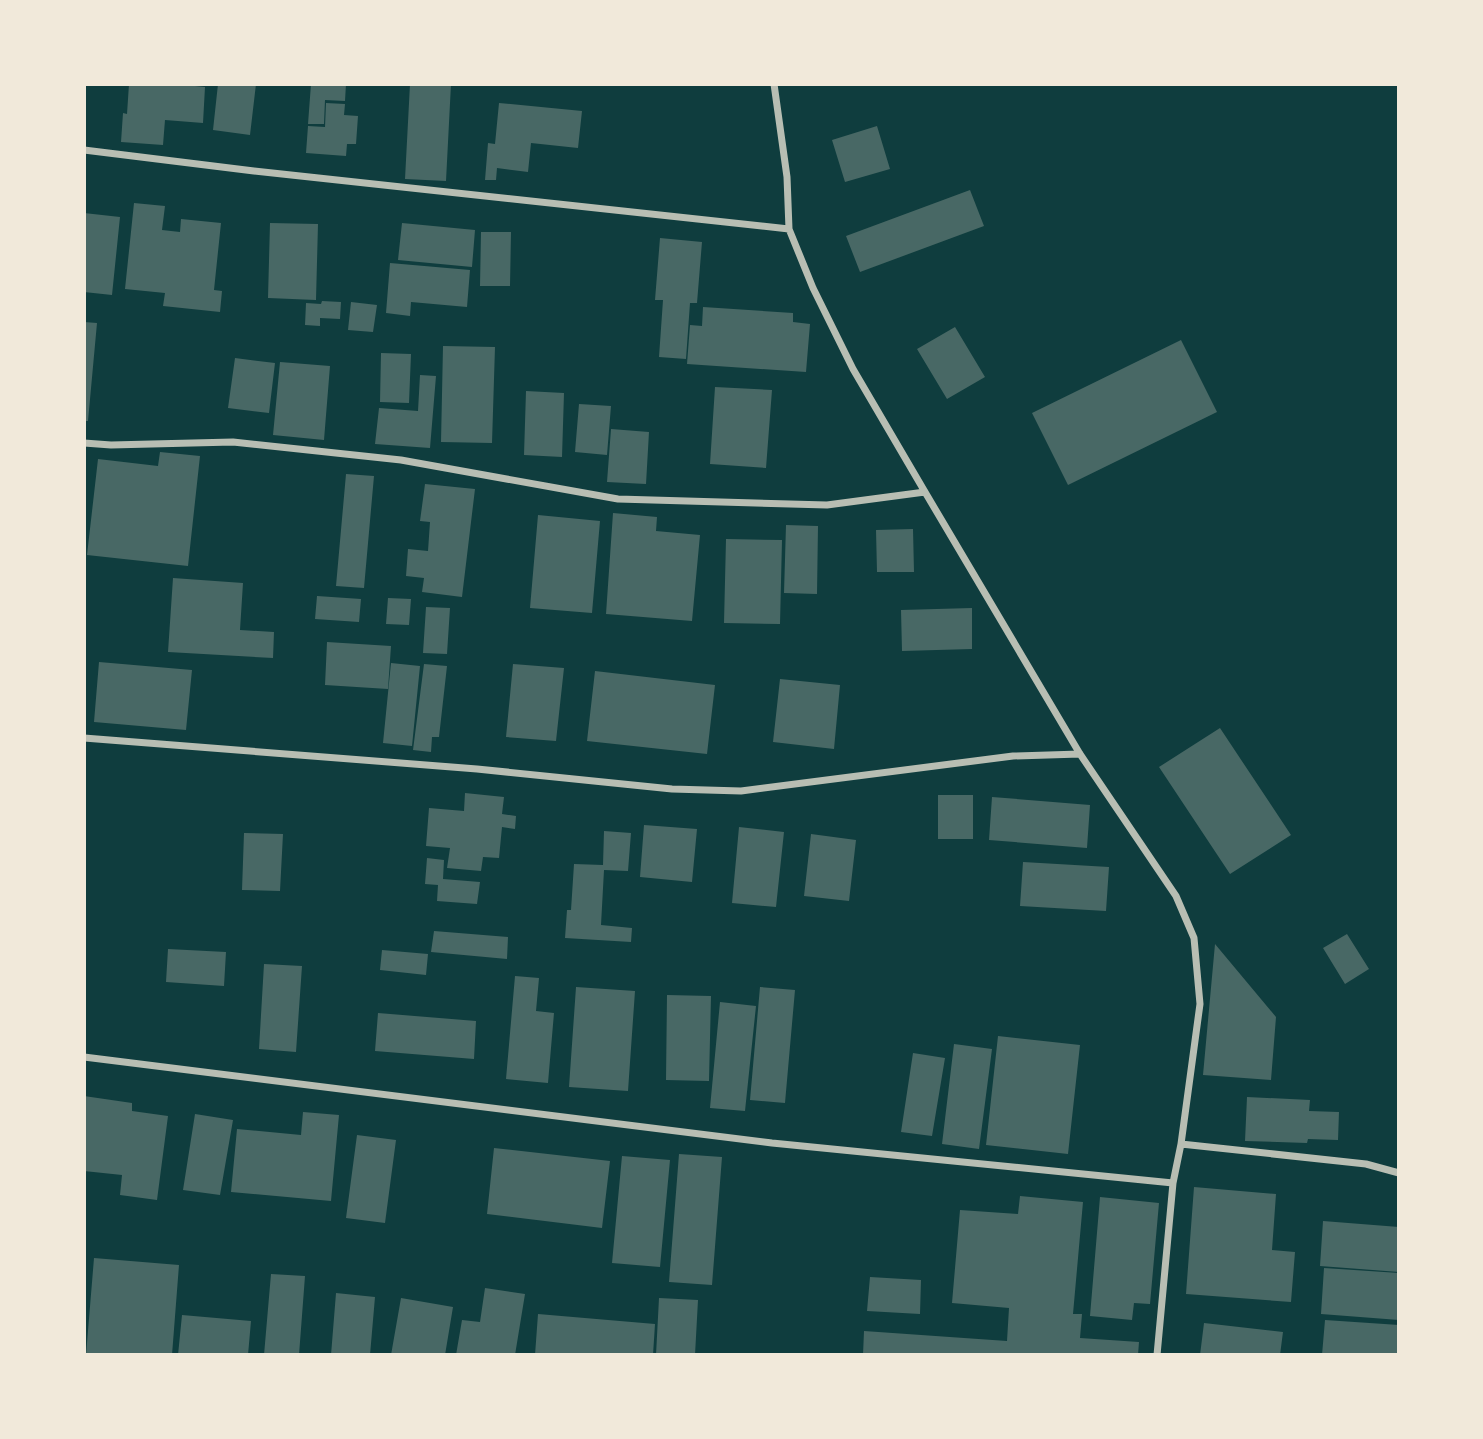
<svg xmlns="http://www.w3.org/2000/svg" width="1483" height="1439" viewBox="0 0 1483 1439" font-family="Ubuntu,sans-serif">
  <rect width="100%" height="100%" fill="#0f3d3e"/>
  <!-- building -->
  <path fill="#486865" d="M129 84H175L205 87 203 123 165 120 163 145 121 142 123 113 127 114Z
    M218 84H256L250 135 213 130Z
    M311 84H346L345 101 325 100 324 124H308Z
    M410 84H451L446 181 405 179Z
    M326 103 345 104 344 115 358 116 356 144H347L346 156 306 153 308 126 325 127Z
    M499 103 582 111 578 148 531 143 528 172 497 168 496 180H485L488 143 495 144Z
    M877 126 890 169 845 182 832 140Z
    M970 190 984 226 860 272 846 236Z
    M134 203 165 206 162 230 180 232 181 219 221 223 214 290 222 291 220 312 163 306 165 293 125 289Z
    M84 213 120 217 112 295 84 292Z
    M270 223 318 224 316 300 268 298Z
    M402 223 475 230 472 267 398 260Z
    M481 232H511L510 286H480Z
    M660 238 702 242 697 303H690L686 359 659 357 663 300H655Z
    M390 263 470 270 467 307 411 302 410 316 386 313Z
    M322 301 341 302 340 319 320 318V326L305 325 306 303 321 304Z
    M351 302 377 305 373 332 348 330Z
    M703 307 793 313V322L810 324 806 372 687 364 690 325 702 326Z
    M84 322 97 323 88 421H84Z
    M955 327 985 377 947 399 917 349Z
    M1181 340 1217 412 1068 485 1032 413Z
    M443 346 495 347 492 443 441 442Z
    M381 353 411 354 409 403 380 402Z
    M235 358 275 363 269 413 228 408Z
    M280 362 330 366 324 440 273 435Z
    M420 375 436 376 430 448 375 444 379 408 418 411Z
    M715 387 772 390 766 468 710 464Z
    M526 391 564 393 562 457 524 455Z
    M579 404 611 406 607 455 575 452Z
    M611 429 649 432 646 484 607 482Z
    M160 452 200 456 188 566 87 555 98 459 158 466Z
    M346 474 374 476 364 588 336 586Z
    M425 484 475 489 462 597 422 592 424 578 406 576 408 549 428 551 430 522 420 521Z
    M613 513 657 517 656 531 700 535 692 621 606 614Z
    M538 515 600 521 592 613 530 608Z
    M786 525 818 526 817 594 784 593Z
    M913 529 914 572H877L876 530Z
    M726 539 782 540 780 624 724 623Z
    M173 578 243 583 240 630 274 632 273 658 168 652Z
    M317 596 361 599 359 622 315 619Z
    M388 598 411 599 409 625 386 624Z
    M426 607 450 608 447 654 423 653Z
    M972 608V649L902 651 901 610Z
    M327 642 391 646 388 689 325 685Z
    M99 662 192 670 186 730 94 722Z
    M391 663 420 666 412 746 383 743Z
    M424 664 447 666 439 737H432L431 752 413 750Z
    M513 664 564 668 556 741 506 737Z
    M595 671 715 685 707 754 587 741Z
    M780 679 840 685 834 749 773 742Z
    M1220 728 1291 835 1230 874 1159 767Z
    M465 793 504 797 502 814 516 816 515 829 502 827 499 858 483 857 481 871 447 868 450 848 426 846 429 808 464 811Z
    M938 795H973V839H938Z
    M992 797 1090 805 1087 848 989 840Z
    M644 825 697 829 692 882 640 877Z
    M739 827 784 832 776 907 732 903Z
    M604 831 631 833 628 871 604 870 601 925 632 928 631 942 565 938 567 910H571L574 864 603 865Z
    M244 833 283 834 280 891 242 890Z
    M811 834 856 840 849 901 804 896Z
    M427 858 444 860 443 879 480 882 477 904 437 901 438 885 425 884Z
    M1023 862 1109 867 1106 911 1020 906Z
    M434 931 508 937 507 959 431 952Z
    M1347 934 1369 969 1345 984 1323 948Z
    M1215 944 1276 1017 1271 1080 1203 1075Z
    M168 949 226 952 224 986 166 982Z
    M382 950 428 954 426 975 380 970Z
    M264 964 302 966 296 1052 259 1049Z
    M515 976 539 978 536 1011 554 1013 548 1083 506 1079Z
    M576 987 635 991 628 1091 569 1087Z
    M760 987 795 990 785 1103 750 1100Z
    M667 995 711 996 709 1081 666 1080Z
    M720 1002 756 1006 745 1111 710 1108Z
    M378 1013 476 1021 474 1059 375 1051Z
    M998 1036 1080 1045 1068 1154 986 1145Z
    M954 1044 992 1049 979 1149 942 1144Z
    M913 1053 945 1058 932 1136 901 1132Z
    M84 1096 132 1103V1111L168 1116 157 1200 120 1195 122 1175 84 1171Z
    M1247 1097 1310 1100 1309 1111 1339 1112 1338 1140 1308 1139 1307 1143 1245 1141Z
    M303 1112 339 1115 331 1201 231 1192 237 1129 301 1135Z
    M195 1114 233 1120 220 1195 183 1190Z
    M357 1135 396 1140 385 1223 346 1218Z
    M494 1148 610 1161 602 1228 487 1214Z
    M679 1154 722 1157 712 1285 669 1282Z
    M622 1156 670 1160 660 1267 612 1263Z
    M1194 1187 1276 1194 1272 1250 1295 1252 1291 1302 1186 1294Z
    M1020 1196 1083 1202 1073 1314H1082L1080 1338 1139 1342 1138 1355H863L864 1331 1007 1341 1009 1308 952 1303 960 1210 1018 1214Z
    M1100 1197 1159 1203 1150 1304 1134 1303 1132 1320 1090 1316Z
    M1323 1221 1399 1227V1272L1320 1266Z
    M94 1258 179 1265 172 1355H86Z
    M1324 1268 1399 1273V1320L1321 1314Z
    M271 1274 305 1276 299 1355H264Z
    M870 1277 921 1280 920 1314 867 1311Z
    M485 1288 525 1294 515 1355H456L462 1320 480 1322Z
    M336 1293 375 1297 370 1355H331Z
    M401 1298 453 1307 445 1355H391Z
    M659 1298 698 1300 695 1355H656Z
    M538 1314 655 1324 653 1355H535Z
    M182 1315 251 1321 248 1355H178Z
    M1325 1320 1399 1325V1355H1322Z
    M1204 1323 1283 1332 1280 1355H1200Z"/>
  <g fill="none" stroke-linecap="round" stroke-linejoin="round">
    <!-- minor -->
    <path stroke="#b8beb3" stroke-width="7" d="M774 84 787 177 789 229 813 288 853 369 925 492 1080 754 1176 896 1194 938 1200 1004 1181 1144 1173 1183 1157 1355
      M84 150 254 171 789 229
      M84 443 111 445 233 442 401 460 618 499 827 505 925 492
      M84 738 477 769 672 789 741 791 1013 756 1080 754
      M84 1057 772 1143 1173 1183
      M1181 1144 1366 1164 1399 1173"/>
  </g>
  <!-- border -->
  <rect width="1483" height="1439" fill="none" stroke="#f1e9da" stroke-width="172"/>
</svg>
